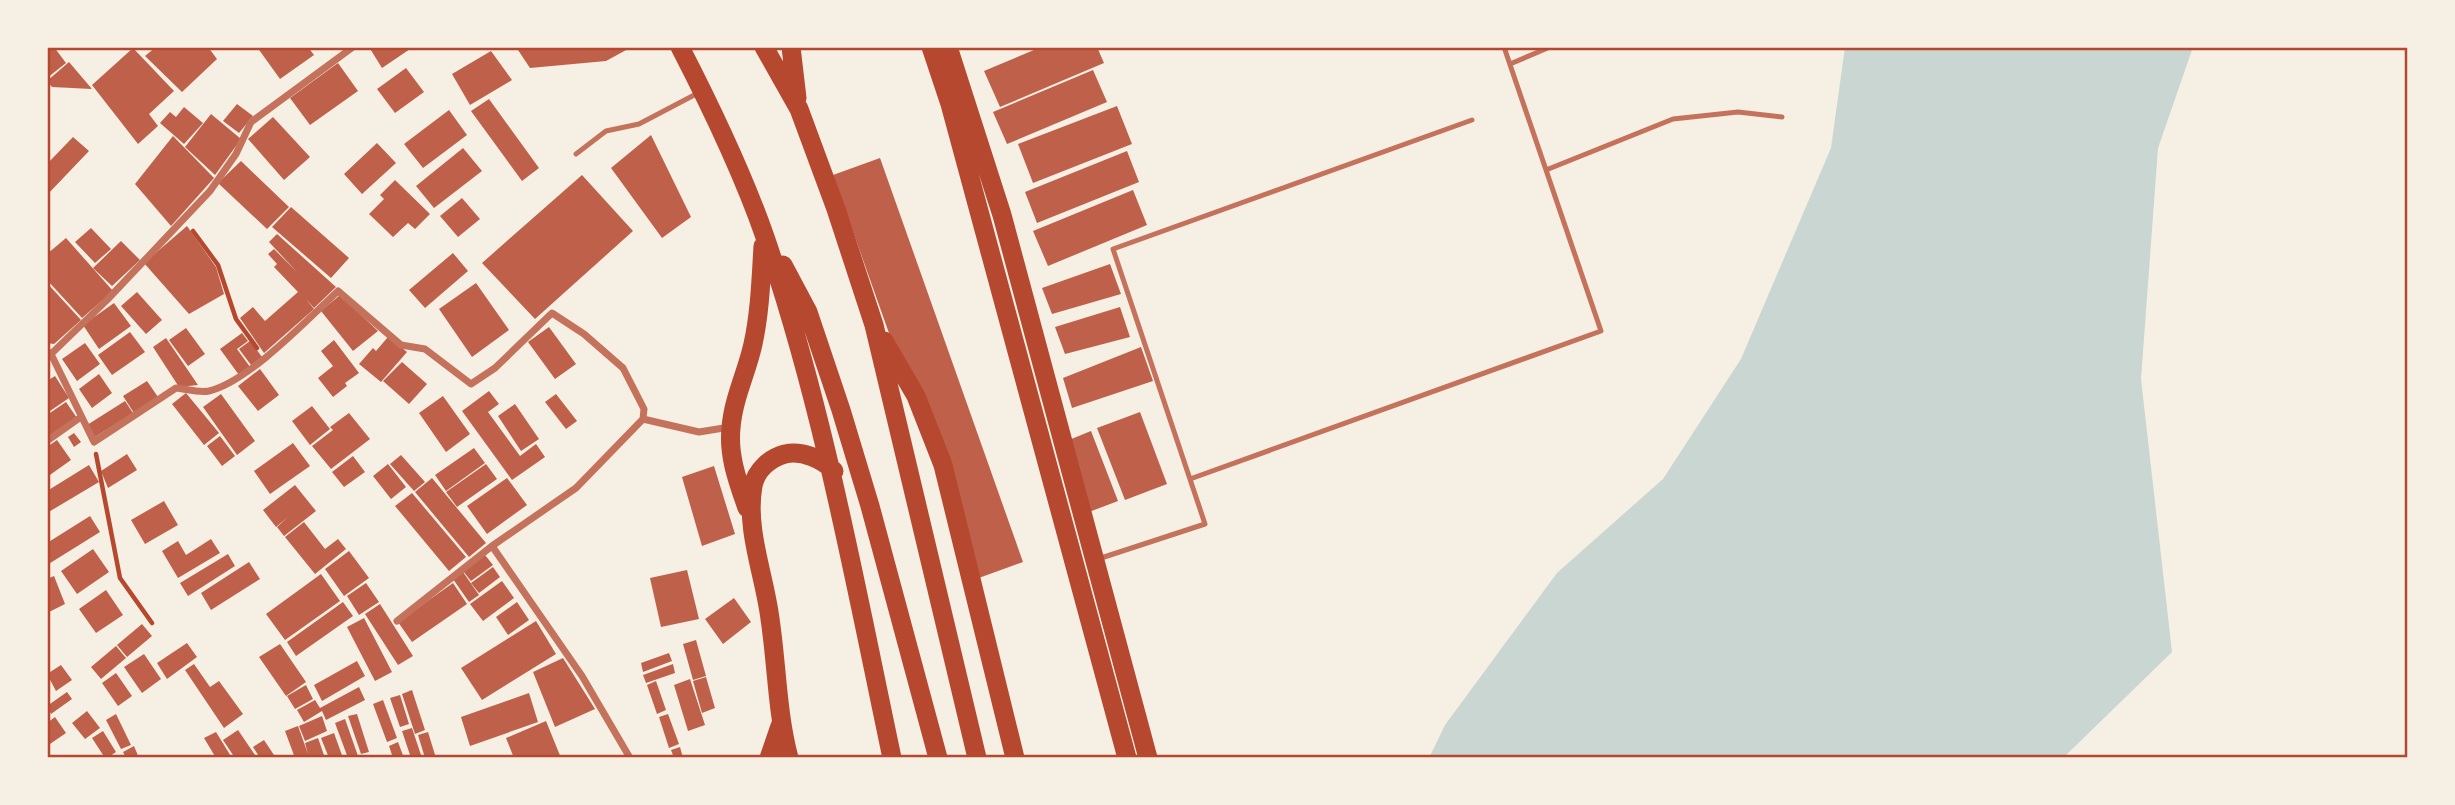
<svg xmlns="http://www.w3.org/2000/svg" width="2455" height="805" viewBox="0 0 2455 805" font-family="Helvetica,sans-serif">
  <rect width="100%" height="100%" fill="#f6efe4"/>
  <!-- water -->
  <path fill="#c9d6d2" d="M1845 47H2193L2158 148 2141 379 2172 652 2063 758H1429L1445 725 1557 573 1663 479 1741 359 1831 148Z"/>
  <!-- building -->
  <path fill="#bf614a" d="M47 47H54L66 63 47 78Z
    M156 47H208L217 59 182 92 145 56Z
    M257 47H308L314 55 280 79Z
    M369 47H413L382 68Z
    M516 47H627L628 49 606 61 530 68Z
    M1041 47H1097L1104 63 1000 107 984 71Z
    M133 48 174 91 149 114 158 126 138 144 92 85Z
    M491 51 512 80 470 105 452 74Z
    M69 62 92 89 52 87 47 81Z
    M338 63 358 91 310 125 290 98Z
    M406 68 424 92 395 113 377 89Z
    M1093 70 1107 102 1007 144 993 112Z
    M489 99 539 168 522 181 471 111Z
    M237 104 253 116 239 133 223 121Z
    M1117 106 1132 144 1033 183 1018 144Z
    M184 107 203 123 184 144 160 123 170 112 176 117Z
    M449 110 467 135 423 168 404 144Z
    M211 114 241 139 215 175 185 147Z
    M273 117 310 157 284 180 248 139Z
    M651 135 691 217 662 238 611 168Z
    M173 136 214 178 171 226 135 184Z
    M73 137 89 151 47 195V164Z
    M377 143 396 163 362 194 344 174Z
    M463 148 482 171 434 208 416 186Z
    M1127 151 1139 182 1037 223 1025 192Z
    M880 158 1023 562 976 579 833 175Z
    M241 161 289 207 267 229 218 183Z
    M582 175 633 231 535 319 482 263Z
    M395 180 430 214 415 229 408 223 393 237 369 214 384 199 380 195Z
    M1133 190 1147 225 1048 266 1033 231Z
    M462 198 480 219 458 237 440 216Z
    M291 207 349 258 331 278 272 227Z
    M187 226 216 267 224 294 189 314 144 263Z
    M91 228 111 249 95 263 75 242Z
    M277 234 336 287 314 308 306 299 314 309 264 353 240 318 253 307 265 321 298 292 274 267 277 264 268 254 274 249 298 273 269 242Z
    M66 238 113 291 82 318 47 280V254Z
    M121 241 140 260 112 286 93 268Z
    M453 253 468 271 425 308 409 290Z
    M1110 264 1121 294 1052 314 1042 288Z
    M47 283 81 320 54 344 47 343Z
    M476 283 509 330 472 357 439 309Z
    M137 292 162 320 146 334 121 306Z
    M340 295 378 331 353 351 321 311Z
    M114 303 131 326 99 349 83 325Z
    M1120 307 1130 337 1065 354 1055 327Z
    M549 327 576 364 555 379 528 342Z
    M186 328 205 354 188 366 169 340Z
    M130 332 145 352 112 375 98 355Z
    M242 333 248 341 237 349 250 367 239 375 220 349Z
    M388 337 407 352 381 382 359 364 373 348 376 351Z
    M166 338 198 385 179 387 153 347Z
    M334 340 359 373 345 383 347 386 333 397 318 378 333 366 321 351Z
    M250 341 262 357 251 365 239 349Z
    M85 343 100 364 77 381 62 359Z
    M1141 347 1153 381 1072 408 1063 378Z
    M402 362 427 384 409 404 383 381Z
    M260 369 279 395 258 411 238 386Z
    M99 374 112 393 92 408 79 389Z
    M55 376 69 398 47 413V381Z
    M147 381 158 397 134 413 123 396Z
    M489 391 499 404 488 412 520 456 536 444 545 457 512 480 462 411Z
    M186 393 219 433 204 445 172 404Z
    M221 394 255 441 237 455 203 407Z
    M556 394 577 421 566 429 545 402Z
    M443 396 470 434 446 452 419 413Z
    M125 401 133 413 95 437 87 425Z
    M66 402 77 418 47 438V415Z
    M515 404 539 439 521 451 498 416Z
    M312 406 330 429 310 445 292 421Z
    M1140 412 1167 484 1125 500 1097 428Z
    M349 413 370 439 331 469 312 446 333 430 330 427Z
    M1091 431 1118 501 1089 512 1064 442Z
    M74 433 81 442 74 447 68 437Z
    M220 436 235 456 222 466 207 446Z
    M57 440 71 460 47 477V447Z
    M293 443 310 466 270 494 254 471Z
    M474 448 485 463 446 491 435 475Z
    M127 454 137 470 108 488 101 471Z
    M401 455 425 482 414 491 390 464Z
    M353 456 365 472 344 487 332 472Z
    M388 464 406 487 391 499 373 476Z
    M486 464 497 479 457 507 446 492Z
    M89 465 99 482 47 513V491Z
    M714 466 735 534 702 546 682 477Z
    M432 478 486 543 469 557 415 492Z
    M507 478 527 505 487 534 467 506Z
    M295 485 316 511 284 536 277 527 288 517 276 527 263 510Z
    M412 493 466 557 449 571 395 506Z
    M164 501 178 525 145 544 131 520Z
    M90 516 100 532 47 565V543Z
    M304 522 325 549 338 539 346 549 315 574 285 537Z
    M211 539 220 553 178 578 162 551 178 541 186 555Z
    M93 549 109 572 77 594 61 571Z
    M349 551 369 578 344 596 325 569Z
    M228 554 235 566 188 596 180 583Z
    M485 555 493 565 471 581 463 571Z
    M249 562 260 579 211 610 201 593Z
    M493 567 500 577 479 593 471 583Z
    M687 570 699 619 661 627 650 578Z
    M463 572 479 595 469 602 453 579Z
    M321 574 340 601 285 640 266 614Z
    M54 576 65 604 47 613V579Z
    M502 581 514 598 483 621 470 604Z
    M366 583 379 602 359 615 347 596Z
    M453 583 467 604 412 642 398 622Z
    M106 590 123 615 96 633 79 609Z
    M734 598 751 622 723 644 705 619Z
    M343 602 353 616 296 656 287 642Z
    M517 602 529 620 508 635 496 617Z
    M380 604 413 656 398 665 365 614Z
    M364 618 392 672 375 681 347 627Z
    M536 621 556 654 482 700 461 668Z
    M142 624 152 636 127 657 117 645Z
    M696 640 706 676 693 680 683 644Z
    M187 643 197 657 167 679 157 663Z
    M280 644 306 682 286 696 259 657Z
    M116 646 126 658 101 679 91 667Z
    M669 653 672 661 643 672 641 663Z
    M144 654 161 679 142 693 124 667Z
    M563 658 595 709 555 727 533 672Z
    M357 661 365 676 322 701 314 685Z
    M194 664 210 687 219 681 243 714 224 728 185 670Z
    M673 664 675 673 646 683 643 675Z
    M61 665 72 680 56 691 47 674Z
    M116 673 132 696 118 706 102 683Z
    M706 677 715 708 702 713 693 681Z
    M690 679 705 725 688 731 674 685Z
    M656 681 666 710 657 714 647 685Z
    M306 685 313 699 295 709 287 696Z
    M359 687 365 700 326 720 322 711 304 722 297 710 315 700 320 708Z
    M412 690 425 730 415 734 402 694Z
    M67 692 72 699 51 714 47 706Z
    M529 693 538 722 470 746 461 717Z
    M400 695 409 724 400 727 390 698Z
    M383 700 397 738 387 742 373 704Z
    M87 711 100 728 85 739 72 723Z
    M116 714 131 745 121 749 106 720Z
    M357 714 369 752 361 754 348 716Z
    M668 714 679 744 669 748 659 717Z
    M322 716 327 731 305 741 299 726Z
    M55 717 66 733 47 746V723Z
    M345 719 358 756 353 758H348L335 723Z
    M546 721 561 758H514L506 738Z
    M298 726 308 754 305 743 318 738 325 758H295L285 731Z
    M412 728 422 758H411L402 731Z
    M238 730 257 758H235L223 740Z
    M103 731 116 752 107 758H105L92 738Z
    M216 732 232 758H216L204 738Z
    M428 732 436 758H425L418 735Z
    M334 733 343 758H329L321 738Z
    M264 740 276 758H260L253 747Z
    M398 742 404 758H393L389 746Z
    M134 746 139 758H126L123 752Z
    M680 747 683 758H674L671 750Z"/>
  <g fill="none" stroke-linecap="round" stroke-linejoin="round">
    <!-- path -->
    <path stroke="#b5482f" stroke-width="4.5" d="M193 231 218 265 236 319 257 348
      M96 454 120 578 152 623"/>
    <!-- service -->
    <path stroke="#c5725c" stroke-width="5" d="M1510 64 1550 47
      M576 154 606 131 639 124 700 92
      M1546 170 1673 119 1738 112 1782 117
      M1190 479 1601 331 1504 47
      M1098 559 1205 524 1113 249 1472 120"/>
    <!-- minor -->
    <path stroke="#c5725c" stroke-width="7" d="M47 351 51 354 94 442 176 388C186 389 199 393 209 391 248 382 307 320 338 291L401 345 425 349 471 384 495 368 552 313 584 334 623 368 644 409 643 419 699 432 730 427
      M51 354 107 300 210 191 236 154 251 122 353 47
      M47 441 81 417
      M492 546 582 676 630 758
      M397 621 492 546 576 488 643 419"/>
    <!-- trunk -->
    <path stroke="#b5482f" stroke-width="19" d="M680 47C712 109 742 171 765 237 823 406 855 583 892 758
      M764 47 799 109 836 209 874 325 977 758
      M791 47 797 98
      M931 47 950 104 1127 758
      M948 47 1002 215 1148 758
      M783 265 808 312 841 410 870 506 938 758
      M884 341 916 396 943 465 1015 758
      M747 508C738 482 728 456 731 428 733 399 747 372 753 344 760 312 761 279 763 246
      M769 758 780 726
      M789 758C777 713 777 665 770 619 765 577 745 529 753 486 756 470 770 458 785 454 802 450 822 459 834 471"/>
  </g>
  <!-- border -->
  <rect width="2455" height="805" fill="none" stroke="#f6efe4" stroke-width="98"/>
  <rect x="49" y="49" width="2357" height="707" fill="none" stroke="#b5482f" stroke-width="2.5"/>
</svg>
